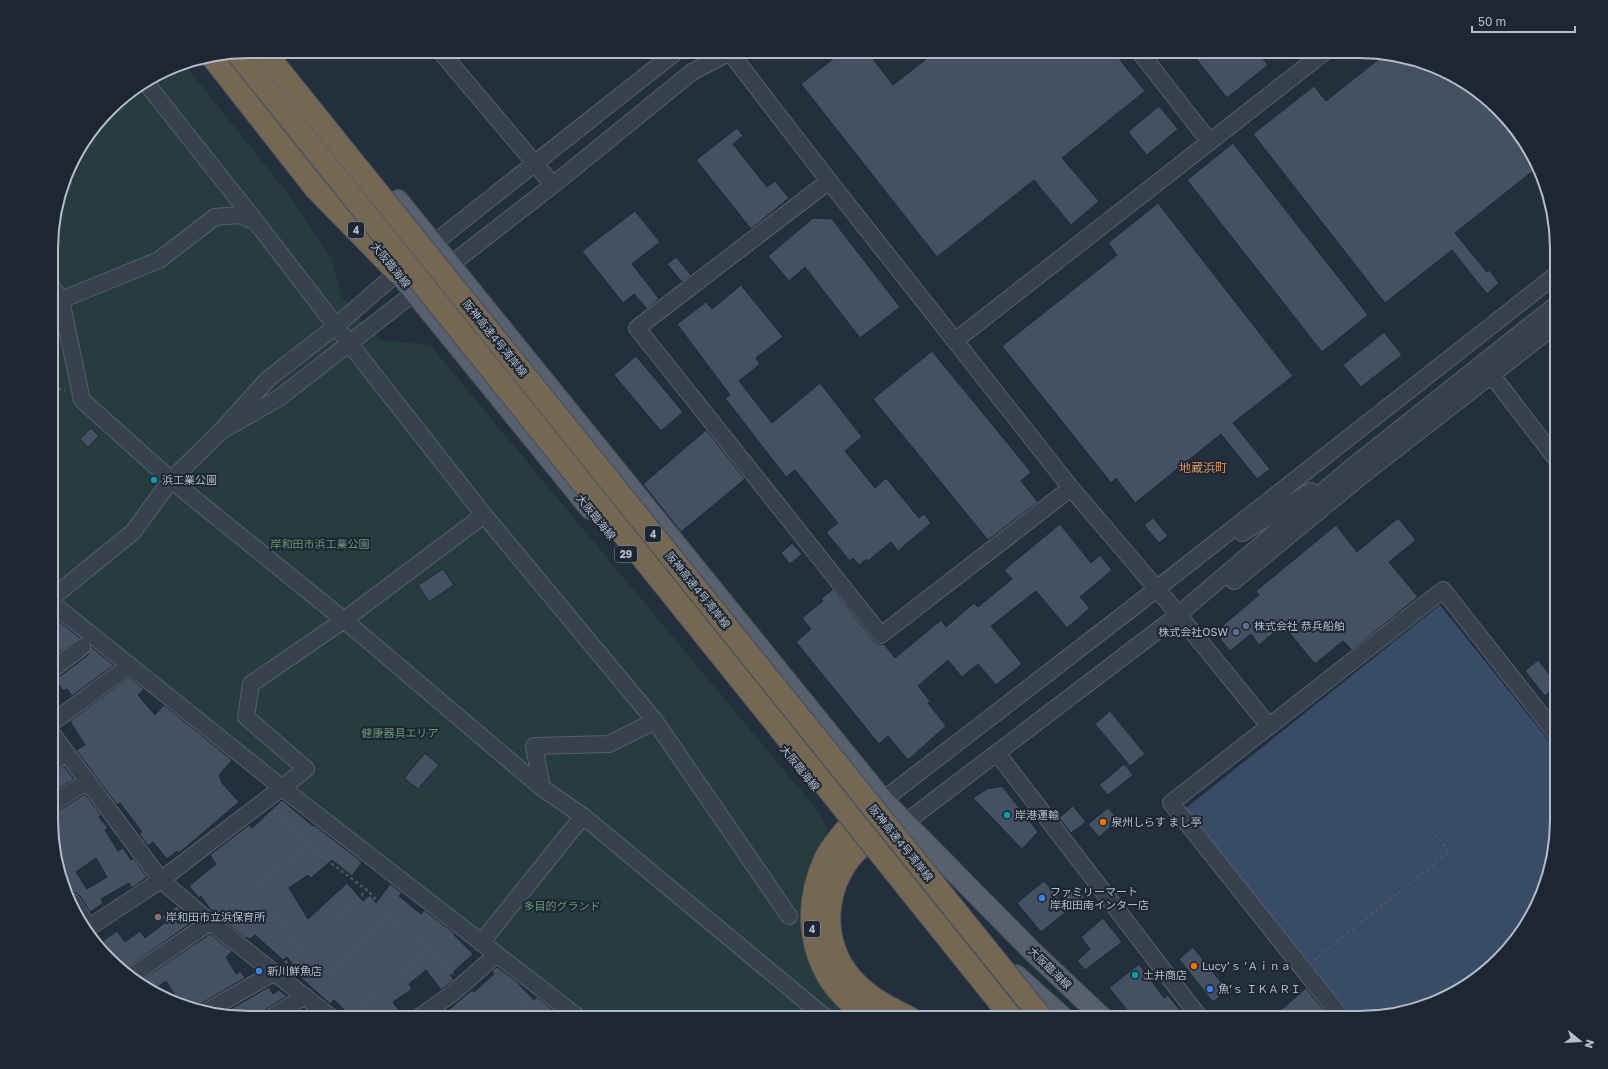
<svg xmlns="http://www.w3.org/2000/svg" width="1608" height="1069" viewBox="0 0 1608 1069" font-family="'Golos Text','Noto Sans JP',sans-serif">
  <rect width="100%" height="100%" fill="#242f3e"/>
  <!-- green -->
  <path fill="#263c3f" d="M184 64 289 195 331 258 342 297 380 340 430 345 821 815 827 831 806 874 800 901V934L809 963 830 999 855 1018H588L497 949 53 599V223L71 161 118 100 173 66Z"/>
  <!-- water -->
  <path fill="#394c67" d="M1440 605 1557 751V833L1547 884 1524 930 1490 969 1458 992 1411 1011 1372 1018H1352L1185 809Z"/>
  <!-- building -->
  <path fill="#455162" stroke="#1f2835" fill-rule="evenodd" d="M843 51H867L893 85 926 59 919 51H1113L1145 91 1062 158 1099 201 1071 225 1034 180 937 257 801 84Z
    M1190 51H1257L1268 65 1227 98Z
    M1384 55 1423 61 1469 84 1508 118 1531 150 1538 167 1455 233 1487 272 1489 270 1499 283 1487 294 1452 250 1385 303 1253 134 1314 86 1326 101Z
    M1159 106 1178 129 1147 155 1128 132Z
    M737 128 743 136 733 144 767 187 775 181 789 198 751 229 696 160Z
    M1233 143 1368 315 1322 352 1187 180Z
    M1158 203 1293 376 1233 423 1270 469 1257 479 1221 434 1135 503 1116 478 1111 483 1002 346 1117 255 1108 243Z
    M635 211 660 242 632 264 659 299 647 309 634 294 623 303 582 251Z
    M813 218 832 219 900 307 860 338 805 267 789 281 768 256Z
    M676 257 691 275 682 282 667 264Z
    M741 285 783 337 756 358 760 364 739 381 772 423 820 383 862 437 845 451 875 488 886 478 919 518 924 514 931 523 898 551 891 542 868 561 867 559 859 565 853 558 850 561 826 532 838 523 795 470 786 477 725 398 730 395 677 324 706 302 712 309Z
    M1384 332 1402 355 1361 387 1343 365Z
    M932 351 1031 472 1021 481 1038 502 988 540 873 399Z
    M636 356 683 412 661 431 614 375Z
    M91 428 99 436 88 447 80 439Z
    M706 430 745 479 681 532 643 484Z
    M1153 518 1168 536 1159 543 1144 525Z
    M1398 518 1416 540 1389 562 1418 597 1352 650 1343 641 1315 664 1283 625 1259 645 1251 634 1230 651 1215 632 1259 595 1256 591 1336 525 1357 552Z
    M1060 524 1091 563 1100 555 1112 570 1080 597 1090 608 1067 628 1036 591 991 626 1022 664 996 685 978 664 962 677 948 660 918 686 930 701 928 703 946 726 908 760 888 736 879 744 796 642 811 629 802 618 823 601 821 599 833 589 874 641 878 644H884L895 658 941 620 946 627 974 603 978 607 1012 579 1004 570Z
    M792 543 802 554 790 564 781 553Z
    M443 569 454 585 429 602 418 585Z
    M53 616 80 638 53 657Z
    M91 647 114 665 72 696 67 689 63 691 58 683 53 687V678L59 677 88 655Z
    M1538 660 1557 684V686L1545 696 1525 671Z
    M129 677 144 689 138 695 155 715 164 705 232 760 219 775 222 783 239 802 179 853 177 851 167 859 153 842 148 846 139 834 142 832 120 803 117 805 76 750 85 745 70 721Z
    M1110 711 1145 754 1130 766 1095 724Z
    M425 753 439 765 418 789 404 778Z
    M1124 764 1133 775 1108 795 1099 785Z
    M64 766 74 779 53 792V771Z
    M1002 786 1038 832 1022 849 973 798 987 789Z
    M85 794 101 815 99 817 108 828 105 830 118 851 123 848 131 860 133 858 147 877 132 888 129 883 101 899 103 903 90 912 80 896 74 892 70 893 67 888 64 881 67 879 61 870 53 846V812L58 811ZM96 858 107 877 87 889 76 872Z
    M282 800 313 826 314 825 362 862 352 876 332 860 311 878 308 875 289 888 308 919 347 883 363 901 370 895 376 903 390 884 402 893 399 896 421 914 424 910 455 934 454 935 473 954 450 975 454 980 441 990 426 970 409 984 412 989 393 1002 404 1018H353L334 1000 330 1004 299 976 300 974 287 957 283 960 255 935 249 939 246 937 245 938 223 920 228 915 211 910 201 896 199 898 189 886 216 864 210 855 249 825 252 828Z
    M1073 806 1086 822 1071 833 1059 818Z
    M1108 808 1119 820 1099 837 1088 824Z
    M1044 881 1061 900 1078 887 1085 897 1041 932 1017 903Z
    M177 906 191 923 123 971 113 962 116 959 103 941 117 931 125 942 140 931 145 938 166 922 162 917Z
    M1103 918 1122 942 1085 970 1077 961 1090 949 1081 937Z
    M210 934 232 951 226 957 236 974 241 971 245 978 202 1003 198 1010 182 1006 166 981 152 991 137 983Z
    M1193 947 1227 990 1213 1002 1179 959Z
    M1139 964 1164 998 1168 995 1186 1018H1134L1109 988Z
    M497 967 516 981 534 1000 537 997 563 1018H439L472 990 474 992 494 974 492 971Z
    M269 987 273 994 279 990 287 996 265 1010 261 1018 222 1014Z
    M1306 988 1330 1018H1272Z
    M298 1012 301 1018H288Z"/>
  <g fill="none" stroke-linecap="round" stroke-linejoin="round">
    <defs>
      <path id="minor" d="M440 51 553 185
        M729 51 829 181 1071 488 1168 602 1269 726
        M1139 51 1209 141
        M146 83 256 222 349 343 484 515 655 721 789 916
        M829 181 637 328 881 635 1071 488
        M424 251 677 51
        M406 265 336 326 268 379 221 431 279 398 423 286
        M441 272 553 185 692 72 732 51
        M53 288 61 300 82 400 171 480 344 620 542 788 583 816 826 1018
        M61 300 159 260 215 217 239 215 256 222
        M956 340 1326 51
        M1491 374 1557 460
        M1242 533 1311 491
        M1234 581 1359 478 1557 324
        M53 597 133 532 171 480 221 431
        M53 604 281 787 579 1018
        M53 669 82 647
        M53 722 130 665
        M53 735 161 880 210 922 332 1018
        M997 753 1200 1018
        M53 762 66 753
        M542 788 534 746 609 744 655 721
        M53 803 88 781
        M848 827 1131 609 1557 274
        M863 845 906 822 1178 615 1349 469 1557 304
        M72 902 89 928
        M85 930 161 880 306 769 246 717 251 684 344 620 484 515
        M481 943 583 816
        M130 977 210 922
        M207 1011 275 972
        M270 1018 305 996
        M418 1018 453 993 497 954
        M1342 1018 1171 803 1443 590 1557 735"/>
      <path id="major" d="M298 149 342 203
        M398 200 884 801 1032 951 1103 1018
        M387 259 590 509
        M924 901 971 938
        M1016 975 1064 1018"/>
      <path id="highway" d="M213 58 315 188 397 272
        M848 827C840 837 830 848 825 859 798 919 813 983 871 1018
        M863 845C824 877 817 940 852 979 868 997 889 1008 910 1018"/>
    </defs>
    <!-- minor casing -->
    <use href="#minor" stroke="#565f6c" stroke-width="18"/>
    <!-- major casing -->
    <use href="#major" stroke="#414a57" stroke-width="22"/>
    <!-- highway casing -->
    <use href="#highway" stroke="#434c59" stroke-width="24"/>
    <!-- path -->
    <path stroke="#44595c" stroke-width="2.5" stroke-dasharray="3 3" stroke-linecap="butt" d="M53 386 65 391
      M274 811 308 846 367 890 390 915 453 974
      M221 913 308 846
      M250 937 275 914 289 937 301 948
      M1314 960 1449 852 1436 835
      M285 963 367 890
      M319 989 364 940 390 915
      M347 1017 428 951
      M512 1018 531 998"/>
    <!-- minor -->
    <use href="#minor" stroke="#38414e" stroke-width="16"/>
    <!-- major -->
    <use href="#major" stroke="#56606e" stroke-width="20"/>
    <!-- highway -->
    <use href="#highway" stroke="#746855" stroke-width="22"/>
    <defs>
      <path id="highway-bridge" d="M264 51 1042 1018
        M237 53 1012 1018"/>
    </defs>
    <!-- highway-bridge casing -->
    <use href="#highway-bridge" stroke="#434c59" stroke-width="24" stroke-linecap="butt"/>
    <!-- highway-bridge -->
    <use href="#highway-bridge" stroke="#746855" stroke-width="22"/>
  </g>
  <!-- markers -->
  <g fill="#0f9aa8" stroke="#1d2633" stroke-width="1.5">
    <circle cx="154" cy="480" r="4"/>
    <circle cx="1007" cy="815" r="4"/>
    <circle cx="1135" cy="975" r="4"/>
  </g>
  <g fill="#5c6f8a" stroke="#1d2633" stroke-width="1.5">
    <circle cx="1246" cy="626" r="4"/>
    <circle cx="1236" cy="632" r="4"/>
  </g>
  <g fill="#e8710a" stroke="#1d2633" stroke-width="1.5">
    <circle cx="1103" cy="822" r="4"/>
    <circle cx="1194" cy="966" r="4"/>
  </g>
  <g fill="#3f7fe0" stroke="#1d2633" stroke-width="1.5">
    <circle cx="1042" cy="898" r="4"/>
    <circle cx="259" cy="971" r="4"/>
    <circle cx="1210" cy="989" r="4"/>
  </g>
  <circle fill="#8d6e63" stroke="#1d2633" stroke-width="1.5" cx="158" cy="917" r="4"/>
  <g text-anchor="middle" stroke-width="4" stroke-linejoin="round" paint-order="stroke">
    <!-- shield labels -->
    <g fill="#1d2633" stroke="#878f9c" stroke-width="1">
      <rect x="348" y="222" width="16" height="16" rx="3"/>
      <rect x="645" y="526" width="16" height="16" rx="3"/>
      <rect x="615" y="546" width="22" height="16" rx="3"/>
      <rect x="804" y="921" width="16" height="16" rx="3"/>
    </g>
    <g font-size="10" font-weight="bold" fill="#b4bcc9">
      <text x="356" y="234">4</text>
      <text x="653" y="538">4</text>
      <text x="626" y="558">29</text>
      <text x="812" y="933">4</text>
    </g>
    <!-- street labels -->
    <g font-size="11" fill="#b4bcc9" stroke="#1d2633">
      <text transform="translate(391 265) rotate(51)" y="4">大阪臨海線</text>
      <text transform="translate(495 338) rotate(51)" y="4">阪神高速4号湾岸線</text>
      <text transform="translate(596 517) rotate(51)" y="4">大阪臨海線</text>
      <text transform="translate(698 590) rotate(51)" y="4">阪神高速4号湾岸線</text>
      <text transform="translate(800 768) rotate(51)" y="4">大阪臨海線</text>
      <text transform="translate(901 843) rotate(51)" y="4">阪神高速4号湾岸線</text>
      <text transform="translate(1050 968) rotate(44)" y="4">大阪臨海線</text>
    </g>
    <!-- poi labels -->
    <g font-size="11" fill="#b4bcc9" stroke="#1d2633" text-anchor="start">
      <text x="162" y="484">浜工業公園</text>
      <text x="1254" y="630">株式会社 恭兵船舶</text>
      <text x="1228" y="636" text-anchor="end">株式会社OSW</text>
      <text x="1015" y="819">岸港運輸</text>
      <text x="1111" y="826">泉州しらす まし亭</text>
      <text x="1050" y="896">ファミリーマート<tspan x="1050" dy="13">岸和田南インター店</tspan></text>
      <text x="166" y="921">岸和田市立浜保育所</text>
      <text x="1202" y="970">Lucy’ｓ ’Ａｉｎａ</text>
      <text x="267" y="975">新川鮮魚店</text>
      <text x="1143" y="979">土井商店</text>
      <text x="1218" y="993">魚’ｓ ＩＫＡＲＩ</text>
    </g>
    <!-- park labels -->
    <g font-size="11" fill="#6b9a76" stroke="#1d2633">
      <text x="320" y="548">岸和田市浜工業公園</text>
      <text x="400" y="737">健康器具エリア</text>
      <text x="562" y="910">多目的グランド</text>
    </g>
    <!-- neighbourhood labels -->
    <g font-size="12" fill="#d59563" stroke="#1d2633">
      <text x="1203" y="472">地蔵浜町</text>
    </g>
  </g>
  <!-- crop -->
  <path d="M0 0H1608V1069H0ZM249 58H1359A191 191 0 0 1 1550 249V820A191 191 0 0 1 1359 1011H249A191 191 0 0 1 58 820V249A191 191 0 0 1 249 58Z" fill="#1d2633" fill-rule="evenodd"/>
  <path fill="none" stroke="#b4bcc9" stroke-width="2" d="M249 58H1359A191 191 0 0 1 1550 249V820A191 191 0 0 1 1359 1011H249A191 191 0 0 1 58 820V249A191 191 0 0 1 249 58Z"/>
  <!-- north arrow -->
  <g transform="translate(1580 1041) rotate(108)" stroke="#1d2633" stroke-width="3" paint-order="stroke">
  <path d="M0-3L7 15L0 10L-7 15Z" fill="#b4bcc9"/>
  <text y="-6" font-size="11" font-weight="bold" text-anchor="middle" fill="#b4bcc9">N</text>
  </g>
  <!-- scale -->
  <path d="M1472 26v6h103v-6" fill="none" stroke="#b4bcc9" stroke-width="2"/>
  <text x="1478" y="26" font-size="12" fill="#b4bcc9" stroke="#1d2633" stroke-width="3" paint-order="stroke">50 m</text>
</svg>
